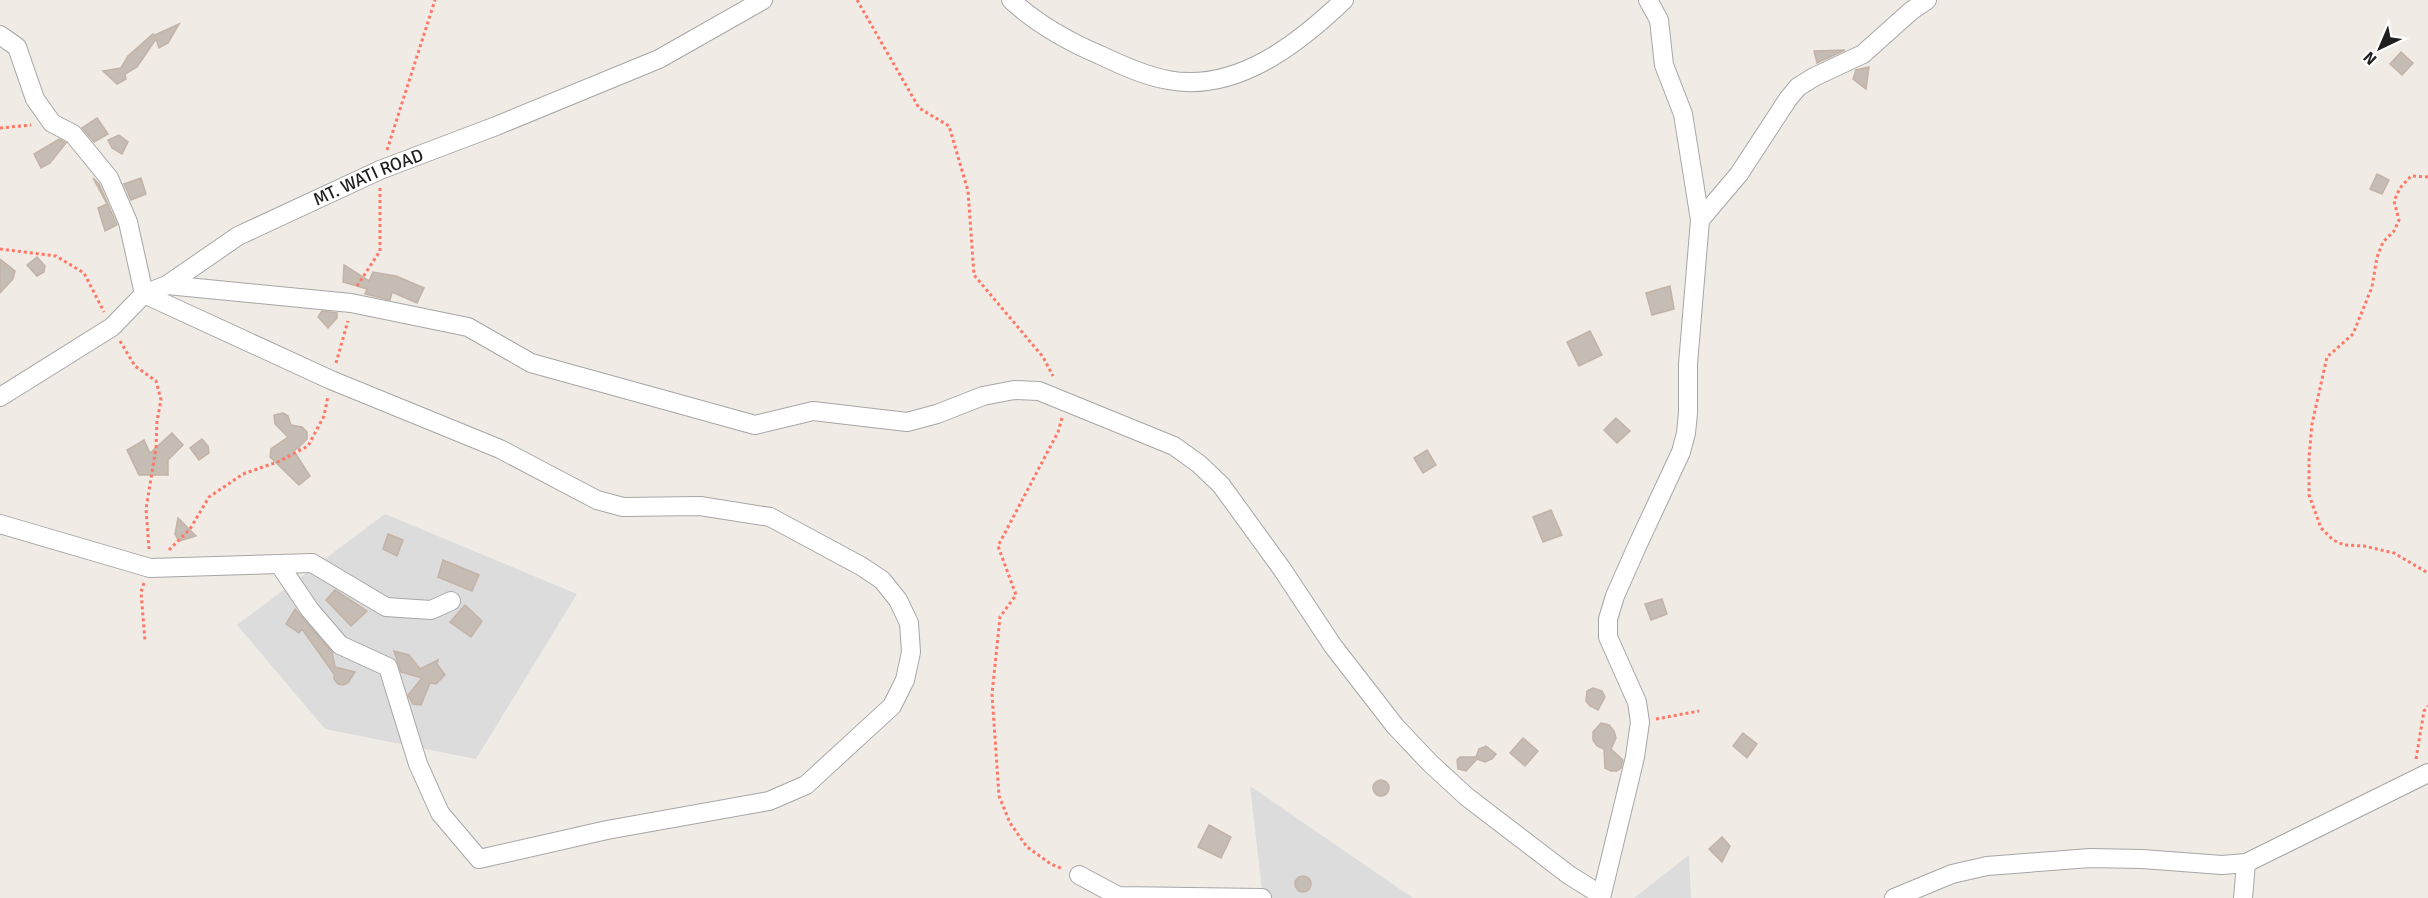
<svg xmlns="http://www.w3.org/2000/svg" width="2428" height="898" viewBox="0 0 2428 898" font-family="Signika,sans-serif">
  <rect width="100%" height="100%" fill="#f0ece5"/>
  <!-- residential -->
  <path fill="#dddcdc" d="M385 514 577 594 476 759 325 729 237 625Z
    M1250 786 1413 898H1263Z
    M1689 855 1691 898H1634Z"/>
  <!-- building -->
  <path fill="#c5bcb4" stroke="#c3b3a6" stroke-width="1.5" d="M179 24 168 43 159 48 156 39 137 67 125 74 126 79 117 84 103 71 121 68 128 56 153 34 155 35Z
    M1845 50 1817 63 1814 51Z
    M2401 52 2413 63 2402 75 2390 64Z
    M1869 67 1866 89 1853 79 1856 70Z
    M97 118 108 134 94 142 82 128Z
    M119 135 128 142 122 154 112 148 108 140Z
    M59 139 66 143 50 163 41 168 34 154Z
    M2377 174 2389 180 2382 194 2370 189Z
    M93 178 99 184 117 225 105 231 98 208 107 204Z
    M141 178 146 194 131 200 124 184Z
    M37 257 45 266 44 272 37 276 27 265Z
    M0 259 15 271 13 279 0 293Z
    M344 265 369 281 373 272 396 276 424 288 417 303 392 292 390 300 365 294 367 289 343 282Z
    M1670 286 1674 309 1652 315 1646 293Z
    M322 311 337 313V318L328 328 318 317Z
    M1590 331 1602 355 1579 366 1567 342Z
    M283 413 288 416 291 425 302 427 307 432V439L299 447 300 450 297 448 294 451 310 476 299 485 270 457 271 449 275 446 288 437 275 424 274 415Z
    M1616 418 1630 431 1617 443 1604 430Z
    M172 433 183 445 168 460V475H139L127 450 144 440 150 453Z
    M202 439 208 446 209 453 199 460 190 448Z
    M1427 450 1436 465 1423 473 1414 458Z
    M1551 510 1562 535 1543 542 1533 517Z
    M178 518 196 536 179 541 175 534Z
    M388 534 403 540 397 556 383 549Z
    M443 560 479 575 472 591 438 577Z
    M335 590 367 611 351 626 326 600Z
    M1662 599 1667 614 1651 620 1645 604Z
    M465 605 482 621 471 637 450 622Z
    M295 609 332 652 335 667 355 672 348 683 343 685 338 684 334 679V674L302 629 299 633 286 624Z
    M394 651 409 655 420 669 438 660 437 664 445 675 436 684 430 683 421 705 413 704 408 695 422 678 401 672Z
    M1593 688 1602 691 1605 697 1598 710 1590 706 1586 701 1587 691Z
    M1601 723 1609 725 1614 731 1616 738 1611 749 1623 760 1621 768 1617 771H1611L1605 768 1604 749 1597 746 1593 740V732Z
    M1743 733 1757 744 1747 758 1733 746Z
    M1523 738 1538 751 1525 766 1510 753Z
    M1486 746 1496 754 1492 759 1485 762 1477 759 1466 771 1458 769 1457 760 1460 757H1476L1479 749Z
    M1373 788a8 8 0 1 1 16 0a8 8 0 1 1-16 0Z
    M1209 825 1231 837 1221 858 1198 847Z
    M1722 837 1730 846 1722 862 1709 849Z
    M1295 884a8 8 0 1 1 16 0a8 8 0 1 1-16 0Z"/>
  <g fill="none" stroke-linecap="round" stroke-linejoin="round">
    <defs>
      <g id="minor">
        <path d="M1011 0C1037 24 1067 41 1100 55 1121 65 1145 76 1168 80 1236 93 1298 44 1344 0"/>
        <path d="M0 35 17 47 35 99 52 123 73 134 109 178 128 222 144 294 331 380 500 449 597 500 623 507 700 506 770 517 861 566 882 580 898 600 909 623 911 652 905 680 892 706 806 785 769 801 607 830 479 859 440 813 418 764 388 667 340 645 310 610 279 564"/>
        <path d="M1700 220 1739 174 1788 99 1798 87 1814 77 1863 54 1911 11 1927 0"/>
        <path d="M167 285 351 303 468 327 531 363 755 425 813 411 907 422 937 414 983 396 1014 390 1039 391 1174 446 1199 464 1221 485 1282 569 1333 646 1395 726 1430 763 1467 797 1569 875 1601 895"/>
        <path id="s1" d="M0 397 112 327 144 294 167 285 238 236 380 170 496 126 659 59 763 0"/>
        <path d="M0 524 150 568 312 563 386 607 431 610 451 601"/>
        <path d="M1079 875 1118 896 1262 898"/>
        <path d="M1601 898 1635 757 1640 722 1637 702 1608 637V619L1615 596 1638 544 1681 452 1686 433 1688 413V364L1700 220 1683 114 1664 65 1659 20 1648 0"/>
        <path d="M1894 898 1952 874 1987 866 2090 858 2142 859 2222 865 2246 863 2428 773"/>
        <path d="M2243 898 2246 863"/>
      </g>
    </defs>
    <!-- minor casing -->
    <use href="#minor" stroke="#a6a6a6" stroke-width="20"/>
    <!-- path -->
    <path stroke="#ff7767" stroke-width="3" stroke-dasharray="3 3" stroke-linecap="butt" d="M857 0 919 108 949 126 968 191 974 275 1043 357 1053 376
      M0 128 31 125
      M387 150 435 0
      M2428 177 2411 176 2400 188 2394 201 2399 220 2394 231 2383 242 2377 257 2372 287 2353 334 2327 357 2312 424 2309 457V495L2321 528 2333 540 2344 545 2364 546 2394 553 2428 573
      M0 249 56 256 84 273 104 312
      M357 286 380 251V188
      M120 341 135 366 156 381 161 400 157 421 156 448 146 509 149 549
      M336 363 348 321
      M1062 418 1058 432 998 546 1016 595 1000 617 992 694 999 796 1010 823 1027 847 1051 864 1063 869
      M169 550 190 529 209 497 243 474 280 461 308 446 324 416 328 396
      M144 583 141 592 145 641
      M1656 719 1699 711
      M2416 759 2424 711 2428 706"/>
    <!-- minor -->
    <use href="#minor" stroke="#fff" stroke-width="18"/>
  </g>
  <g text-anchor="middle" stroke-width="5" stroke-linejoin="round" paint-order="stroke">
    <!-- street labels -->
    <g font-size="18" fill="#1f1f1f" stroke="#fff">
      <text dy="6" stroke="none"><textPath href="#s1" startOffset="432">MT. WATI ROAD</textPath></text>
    </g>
  </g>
  <!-- north arrow -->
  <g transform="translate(2380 48) rotate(224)" stroke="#ffffff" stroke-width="4.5" paint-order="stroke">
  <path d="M0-4.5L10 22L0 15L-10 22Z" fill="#1f1f1f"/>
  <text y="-9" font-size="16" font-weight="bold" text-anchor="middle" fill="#1f1f1f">N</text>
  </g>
</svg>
